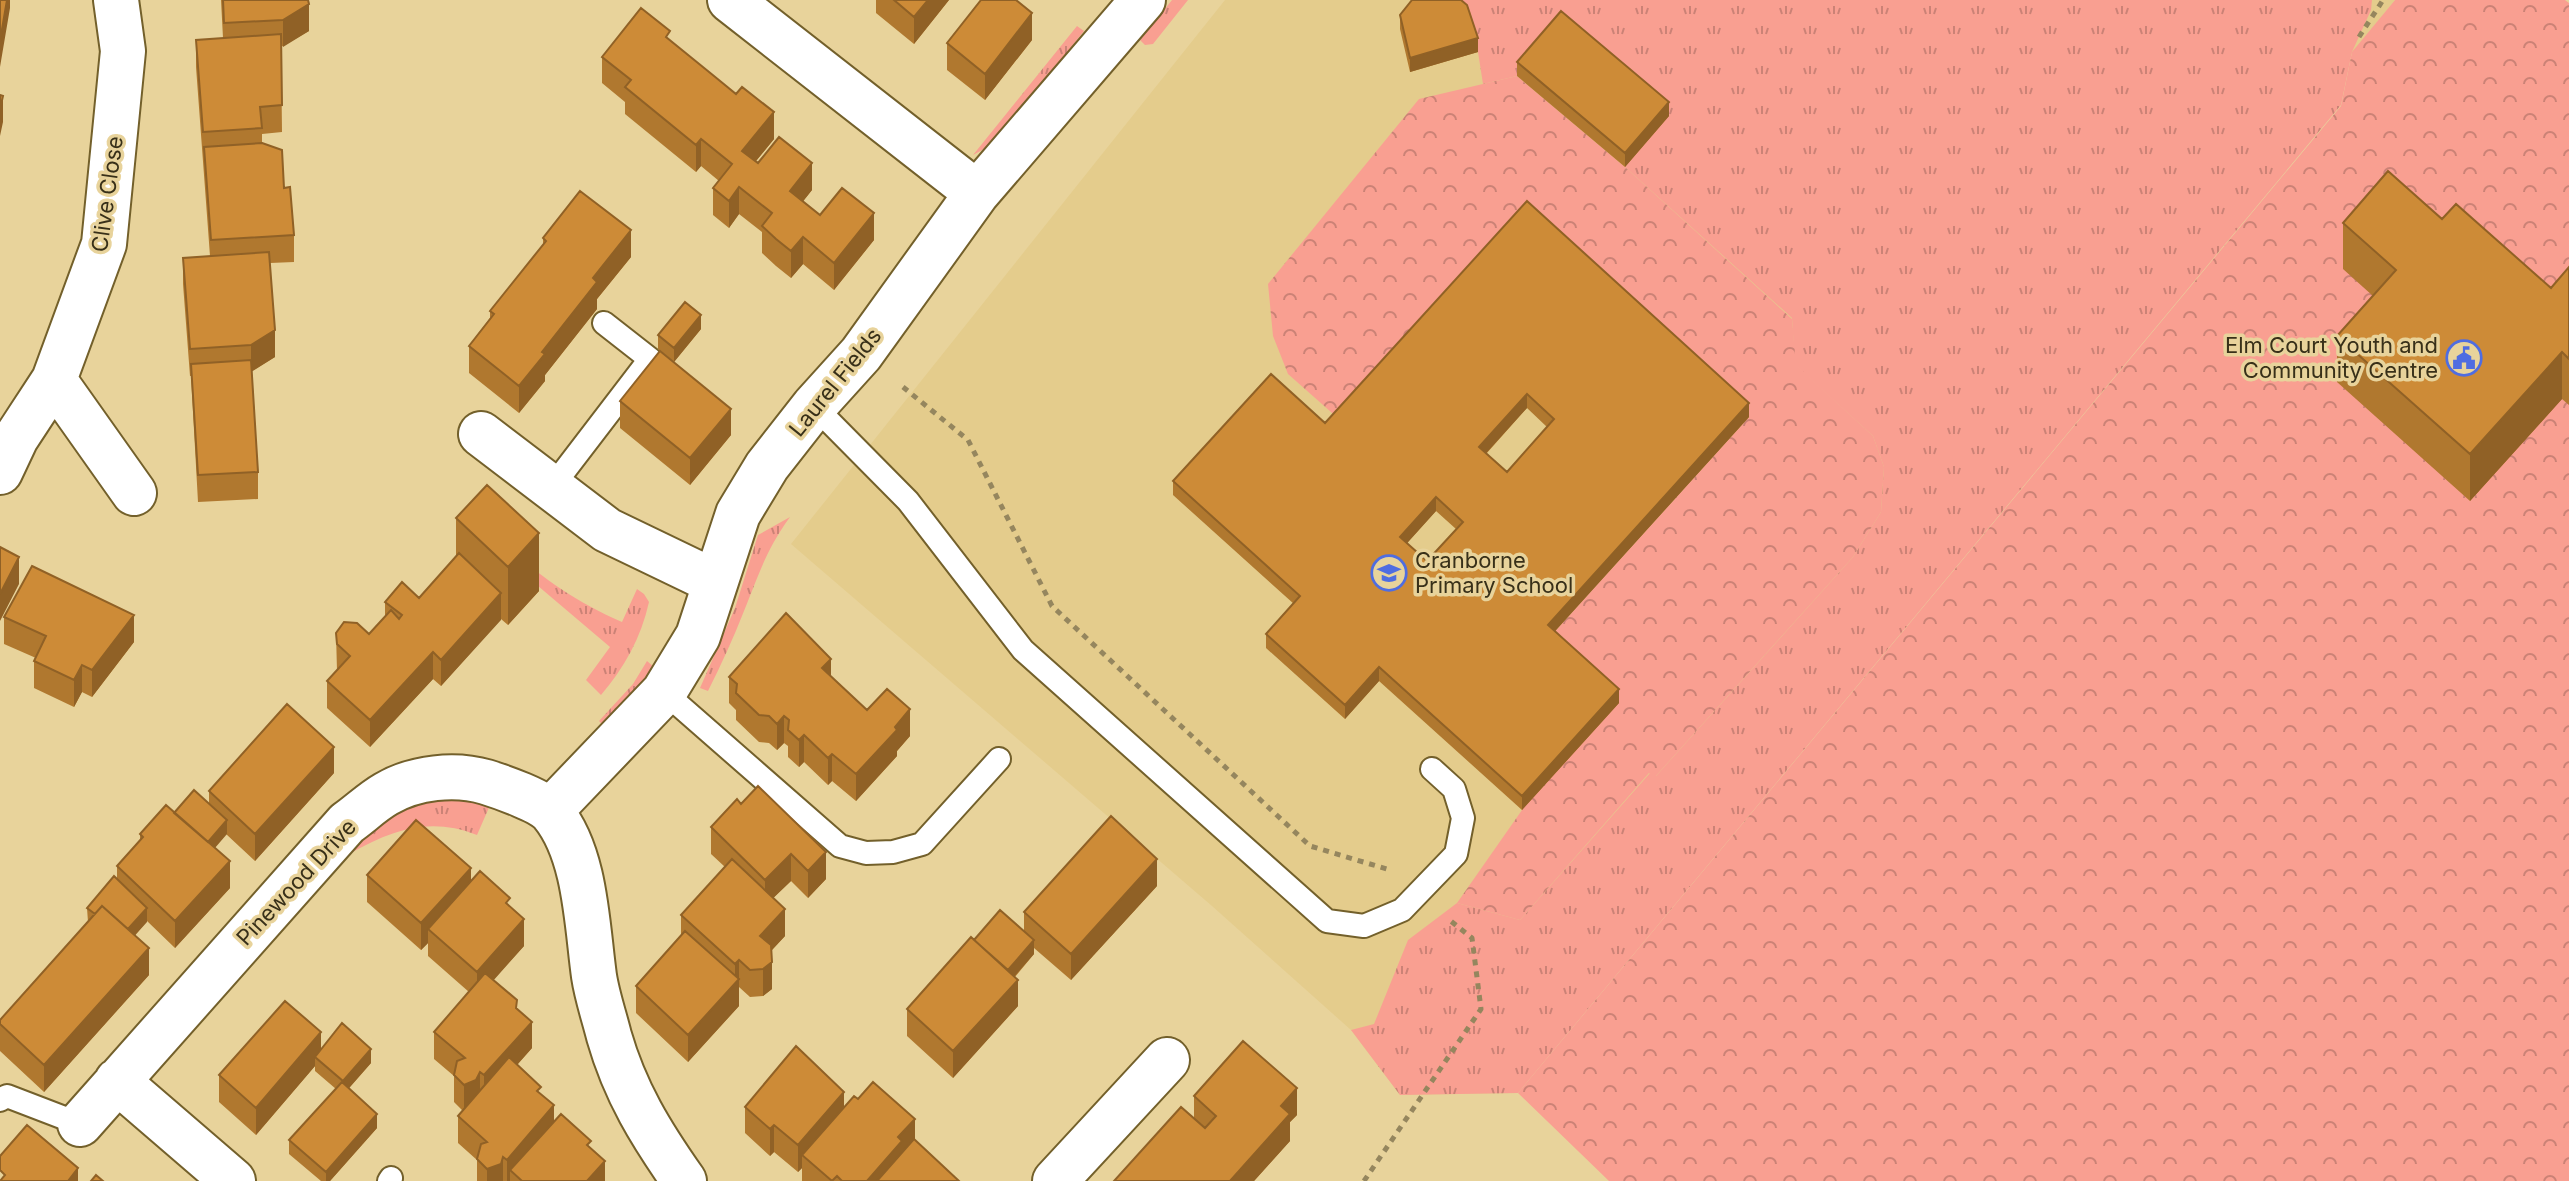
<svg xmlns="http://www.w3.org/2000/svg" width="2569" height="1181" viewBox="0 0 2569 1181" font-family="Inter,sans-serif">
  <defs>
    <pattern id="grass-tufts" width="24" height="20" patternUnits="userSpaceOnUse" patternTransform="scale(2)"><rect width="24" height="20" fill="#f99f91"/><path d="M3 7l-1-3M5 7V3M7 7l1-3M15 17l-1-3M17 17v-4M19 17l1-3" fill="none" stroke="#cb8276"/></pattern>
    <pattern id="park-crowns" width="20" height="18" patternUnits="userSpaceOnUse" patternTransform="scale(2)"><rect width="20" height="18" fill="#f99f91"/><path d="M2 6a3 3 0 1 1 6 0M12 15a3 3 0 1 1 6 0" fill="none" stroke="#cb8276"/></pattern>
  </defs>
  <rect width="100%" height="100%" fill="#e8d39b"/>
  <!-- built -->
  <path fill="#e4cc8c" d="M1225 0H2395L1518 1093 1400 1095 1351 1030 1212 906 791 544Z"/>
  <!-- grass -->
  <path fill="url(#grass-tufts)" d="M1172 0H1188L1153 44 1145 45 1140 40Z
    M1414 0H2372L2371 10 2352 52 2341 105 1518 1093 1400 1095 1351 1030 1374 1024 1408 940 1457 903 1520 920 1650 773 1656 776 1853 557 1881 512 1884 467 1873 436 1795 365 1792 318 1625 167 1561 25 1517 76 1483 84 1478 52Z
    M1077 26 1084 31 995 143 973 155Z
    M790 517C766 550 759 574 744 611 733 639 721 665 708 691L700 688 735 608 758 535Z
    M504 545C543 578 575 602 622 622L637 589 644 594 649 602C641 638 624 668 601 695L586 680 610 647 498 552Z
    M647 661 654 667 640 689 605 727 599 721 633 684Z
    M441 796 491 803 477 835C427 815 387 832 344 857 380 817 386 808 441 796Z"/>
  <!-- park -->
  <path fill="url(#park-crowns)" d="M2395 0H2565L2569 3V1181H1609L1518 1093 2341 106 2352 52Z
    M1517 76 1625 167 1792 319 1796 365 1873 436 1884 467 1881 512 1853 557 1655 777 1649 773 1520 920 1457 903 1522 810 1548 639 1749 417 1527 215 1340 420 1288 374 1273 336 1268 284 1419 99Z"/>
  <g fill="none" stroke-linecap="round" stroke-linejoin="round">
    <defs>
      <path id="lane" d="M814 406 908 501 1023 650 1327 921 1364 926 1402 910 1456 854 1463 818 1454 789 1432 769
        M552 487 650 359 604 323
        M664 692 840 846 866 853 893 852 922 844 999 759
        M0 1100 7 1096 80 1124
        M389 1181 391 1178"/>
      <path id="street" d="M116 0 123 51 104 244 54 380 134 493
        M730 0 977 193
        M481 434 607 530 715 582
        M0 472 16 438 54 380
        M551 810 664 692 698 636 738 514 767 466 814 406 861 354 977 193 1143 0
        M117 1081 233 1181
        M80 1124 347 823C360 814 372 802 386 794 415 777 455 773 486 782 502 787 542 801 552 813 586 854 587 926 594 976 597 996 604 1016 609 1036 625 1092 651 1134 684 1181
        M1055 1181 1167 1060"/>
    </defs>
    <!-- lane casing -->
    <use href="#lane" stroke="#73602b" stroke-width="26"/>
    <!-- street casing -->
    <use href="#street" stroke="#73602b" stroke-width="48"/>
    <!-- path -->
    <path stroke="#95865e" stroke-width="5" stroke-dasharray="6 6" stroke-linecap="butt" d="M2359 37 2383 0
      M903 387 968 440 1052 606 1310 846 1390 870
      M1364 1181 1481 1009 1472 938 1447 918"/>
    <!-- lane -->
    <use href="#lane" stroke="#fff" stroke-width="22"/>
    <!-- street -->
    <use href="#street" stroke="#fff" stroke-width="44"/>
  </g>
  <!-- wall -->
  <path fill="#b0782f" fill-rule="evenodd" d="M221 0H308L309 31 281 47 282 132 262 134V143L284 188 294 235V262L270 263 275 357 252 371 258 472V499L198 502 191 376H190L183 284V258L210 256 196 67V40L223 38Z
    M876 0H949L914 44 876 13Z
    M1400 15 1478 52 1410 72 1400 29Z
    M1032 40 985 100 947 70V43Z
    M670 41 774 139 756 161 812 190 803 201 820 215 874 240 834 290 803 264 791 278 776 266 762 253V232L739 214 729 228 713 215V188L719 181 701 166 696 172 625 114V102L602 83V57Z
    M1517 62 1669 116 1625 167 1517 76Z
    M1527 201 1749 417 1555 631 1619 703 1522 810 1379 681 1345 719 1266 648V634L1294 604 1173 495V481L1325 423ZM1527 408 1547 427 1507 472 1486 454ZM1436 511 1456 529 1427 561 1407 543Z
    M2442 219 2551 288 2569 267V405L2562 399 2470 501 2337 382V336L2373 296 2343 269V223Z
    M543 238 631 257 597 299V309L545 375V381L519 413 469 373V346L490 318V311L543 246Z
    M701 329 674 362 658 349V335Z
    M620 401 731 435 690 485 620 428Z
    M456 518 539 591 508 625 501 619 441 686 433 679 370 747 327 708V681L337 671 336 633 369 634 385 617V602L419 598 456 557Z
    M4 617 134 642 92 697 82 692 74 707 34 688V661L36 658 4 644Z
    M729 677H831L867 710 910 736 897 751V756L856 801 832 781 828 785 804 762 799 767 788 757V746L784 743 777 750 769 743 759 742 736 720V710L729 703Z
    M334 773 255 861 226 834 214 848 230 888 175 948 147 921 135 935 149 975 44 1092 0 1051V1020L88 922 87 908 117 879V866L140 840V834L174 813 209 803V791Z
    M737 799 826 879 808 898 791 881 773 898 785 936 771 951 772 989 763 996 750 997 739 987V1006L688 1062 636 1013V986L681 935V915L725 867 711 854V827Z
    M367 875 471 882 510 906 524 946 493 980 517 1008 532 1048 517 1065 541 1095 554 1122 591 1148 605 1181H477V1160L458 1143V1116L463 1111 454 1102V1076L434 1059V1032L469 992 428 956V943L421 950 367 902Z
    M1157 886 1071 980 1034 948V954L1015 977 1018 1006 953 1078 907 1036V1009L974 940 1024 931V912Z
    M321 1050 371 1063 349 1088 377 1128 330 1181H321L289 1154V1140L336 1089 315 1071V1066L256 1135 219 1102V1075Z
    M1194 1096 1297 1115 1290 1122V1141L1254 1181H1114L1194 1119Z
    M844 1106 915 1140 959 1181H802V1168L798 1172 774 1152 770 1156 745 1133V1107Z"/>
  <!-- shaded-wall -->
  <path fill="#906126" d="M7 0H10V8L0 67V41Z
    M928 0H949L914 44V17Z
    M309 4V31L283 47V20Z
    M1032 13V40L985 100V74Z
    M1478 38V52L1410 72V58Z
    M3 96V122L0 136V109Z
    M1669 102V116L1625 167V153Z
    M774 112V139L742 178V151Z
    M701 139V166L696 172V145Z
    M812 163V190L790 218V191Z
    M739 187V214L729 228V201Z
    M874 213V240L834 290V263Z
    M631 230V257L597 299V309L545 375V381L519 413V386L593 278Z
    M803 237V264L791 278V251Z
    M701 315V329L674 362V348Z
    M275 330V357L251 372V345Z
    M2562 352V399L2470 501V454Z
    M1527 394V408L1479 461V447Z
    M1749 403V417L1548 639V625Z
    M731 409V435L690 485V458Z
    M1436 497V511L1400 551V537Z
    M539 533V591L508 625V567Z
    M19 557V584L0 621V594Z
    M501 593V620L441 686V660Z
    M134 615V642L92 697V670Z
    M433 652V679L370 747V720Z
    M831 659V686L822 668Z
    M82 665V692L74 707V680Z
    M1379 667V681L1345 719V705Z
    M1619 689V703L1522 810V796Z
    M910 709V736L897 751V756L856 801V774Z
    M784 716V743L777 750V724Z
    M804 735V762L799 767V740Z
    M334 747V773L255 861V834Z
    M832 754V781L828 785V758Z
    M227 820V834L202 863V849Z
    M826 852V879L808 898V871Z
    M791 854V881L765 906V880Z
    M1157 859V886L1071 980V954Z
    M230 861V888L175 948V921Z
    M471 868V895L428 929V943L421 950V923Z
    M147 908V922L121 951V937Z
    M785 909V936L760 963V936Z
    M524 919V946L477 999V972Z
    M1034 940V954L1006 986V972Z
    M149 948V975L44 1092V1065Z
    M739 960V1006L688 1062V1035L735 984V964Z
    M772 962V989L763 996V969Z
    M1018 980V1006L953 1078V1051Z
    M532 1022V1048L484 1102V1075Z
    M321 1032V1059L315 1057V1066L256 1135V1108Z
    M371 1049V1063L343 1095V1081Z
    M480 1072V1099L464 1111V1085Z
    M1297 1088V1115L1290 1122V1141L1254 1181H1230L1281 1106Z
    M844 1092V1119L802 1155V1168L798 1172V1145Z
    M554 1105V1132L510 1170V1181H507V1160Z
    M377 1114V1128L330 1181H326V1172Z
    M915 1119V1146L891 1181H867L898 1137Z
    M774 1125V1152L770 1156V1129Z
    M503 1157V1181H487V1169Z
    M605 1161V1181H587Z
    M78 1168V1181H68Z"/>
  <!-- building -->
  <path fill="#cd8b37" stroke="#906126" stroke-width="2" fill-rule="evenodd" d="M0 0H7L0 41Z
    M223 0H308L309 4 283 20 224 23Z
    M894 0H928L914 17Z
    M981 0H1016L1032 13 985 74 947 43Z
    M1412 0H1461L1467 5 1478 38 1410 58 1400 15Z
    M641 8 670 31 666 37 714 76 736 94 742 87 774 112 742 151 758 163 779 137 812 163 790 191 820 215 842 188 874 213 834 263 803 237 791 251 776 239 762 226 772 213 739 187 729 201 713 188 732 164 701 139 696 145 625 87 631 80 602 57Z
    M1561 11 1669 102 1625 153 1517 62Z
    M281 34 282 105 260 107 262 128 203 132 196 40Z
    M0 95 3 96 0 109Z
    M262 143 282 150 284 188 290 187 294 235 211 240 204 147Z
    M2388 171 2442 219 2456 204 2551 288 2569 267V359L2562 352 2470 454 2337 336 2396 270 2343 223Z
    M580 191 631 230 593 278 597 282 542 352 545 354 519 386 469 346 494 314 490 311 546 241 543 238Z
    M1527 201 1749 403 1548 625 1619 689 1522 796 1379 667 1345 705 1266 634 1300 596 1173 481 1271 374 1325 423ZM1527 394 1554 419 1507 472 1479 447ZM1436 497 1463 522 1427 561 1400 537Z
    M269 252 275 330 251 345 190 349 183 258Z
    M685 302 701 315 674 348 658 335Z
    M660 351 731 409 690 458 620 401Z
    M251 360 258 472 198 475 191 364Z
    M487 485 539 533 508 567 456 518Z
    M0 547 19 557 0 594Z
    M459 553 501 593 441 660 433 652 370 720 327 681 350 656 337 644 336 633 344 622 357 623 369 634 391 610 399 619 402 615 385 602 402 582 419 598Z
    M32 566 134 615 92 670 82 665 74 680 34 661 46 636 4 617Z
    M786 613 831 659 822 668 867 710 887 689 910 709 895 727 897 730 856 774 832 754 828 758 804 735 799 740 788 730 789 720 784 716 777 724 769 716 759 715 736 693 737 684 729 677Z
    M287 704 334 747 255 834 209 791Z
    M758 786 826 852 808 871 791 854 765 880 711 827 737 799 741 804Z
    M194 790 227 820 208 842 174 813Z
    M166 805 230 861 175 921 117 866 143 837 140 834Z
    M1111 816 1157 859 1071 954 1024 912Z
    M416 820 471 868 421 923 367 875Z
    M732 859 785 909 760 936 771 945 772 962 763 969 750 970 739 960 735 964 681 915Z
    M480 871 510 898 506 903 524 919 477 972 428 929Z
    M114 876 147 908 128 929 102 906 95 914 87 908Z
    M102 906 149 948 44 1065 0 1024V1020Z
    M1000 910 1034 940 1008 970 974 940Z
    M685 931 739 979 688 1035 636 986Z
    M971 937 1018 980 953 1051 907 1009Z
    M485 973 517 1000 516 1008 532 1022 484 1075 480 1072 476 1080 464 1085 454 1075 457 1061 465 1058 434 1032Z
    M285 1001 321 1032 256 1108 219 1075Z
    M342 1023 371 1049 343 1081 315 1057Z
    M1243 1041 1297 1088 1281 1106 1290 1114 1230 1181H1114L1181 1107 1205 1128 1216 1116 1194 1096Z
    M796 1046 844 1092 798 1145 774 1125 770 1129 745 1107Z
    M509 1057 541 1087 537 1091 554 1105 507 1160 503 1157 501 1164 487 1169 477 1159 481 1144 487 1142 458 1116Z
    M342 1082 377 1114 326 1172 289 1140Z
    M873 1082 915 1119 898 1137 902 1141 867 1181H842L837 1176 832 1181 802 1155 854 1096 858 1099Z
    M561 1114 591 1141 587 1145 605 1161 587 1181H522L510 1170Z
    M27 1125 78 1168 68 1181H0L5 1175 0 1170V1156Z
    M914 1139 959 1181H877Z
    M96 1175 103 1181H91Z"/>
  <!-- icons -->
  <defs>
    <symbol id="civic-ring" viewBox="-11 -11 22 22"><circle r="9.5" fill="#e8d39b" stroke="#4f6de1" stroke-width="1.5"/><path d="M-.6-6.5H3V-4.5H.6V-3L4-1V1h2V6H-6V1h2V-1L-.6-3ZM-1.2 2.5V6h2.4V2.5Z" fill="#4f6de1"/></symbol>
    <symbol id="school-ring" viewBox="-11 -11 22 22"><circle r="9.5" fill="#e8d39b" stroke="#4f6de1" stroke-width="1.5"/><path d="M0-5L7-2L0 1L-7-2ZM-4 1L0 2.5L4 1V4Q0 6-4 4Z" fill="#4f6de1"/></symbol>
  </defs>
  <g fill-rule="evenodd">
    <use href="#civic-ring" x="2444" y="338" width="40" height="40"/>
    <use href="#school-ring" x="1369" y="553" width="40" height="40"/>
  </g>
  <g text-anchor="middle" stroke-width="7" stroke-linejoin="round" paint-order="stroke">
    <!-- street labels -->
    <g font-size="22" fill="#383019" stroke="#e8d39b">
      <text transform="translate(107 194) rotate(-82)" y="8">Clive Close</text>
      <text transform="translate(835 382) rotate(-51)" y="8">Laurel Fields</text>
      <text transform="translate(296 882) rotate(-47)" y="8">Pinewood Drive</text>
    </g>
    <!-- poi labels -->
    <g font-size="22" fill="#383019" stroke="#e8d39b" text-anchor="end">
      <text x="2438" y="353">Elm Court Youth and<tspan x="2438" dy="25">Community Centre</tspan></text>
      <text x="1415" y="568" text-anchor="start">Cranborne<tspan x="1415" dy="25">Primary School</tspan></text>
    </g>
  </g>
</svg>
